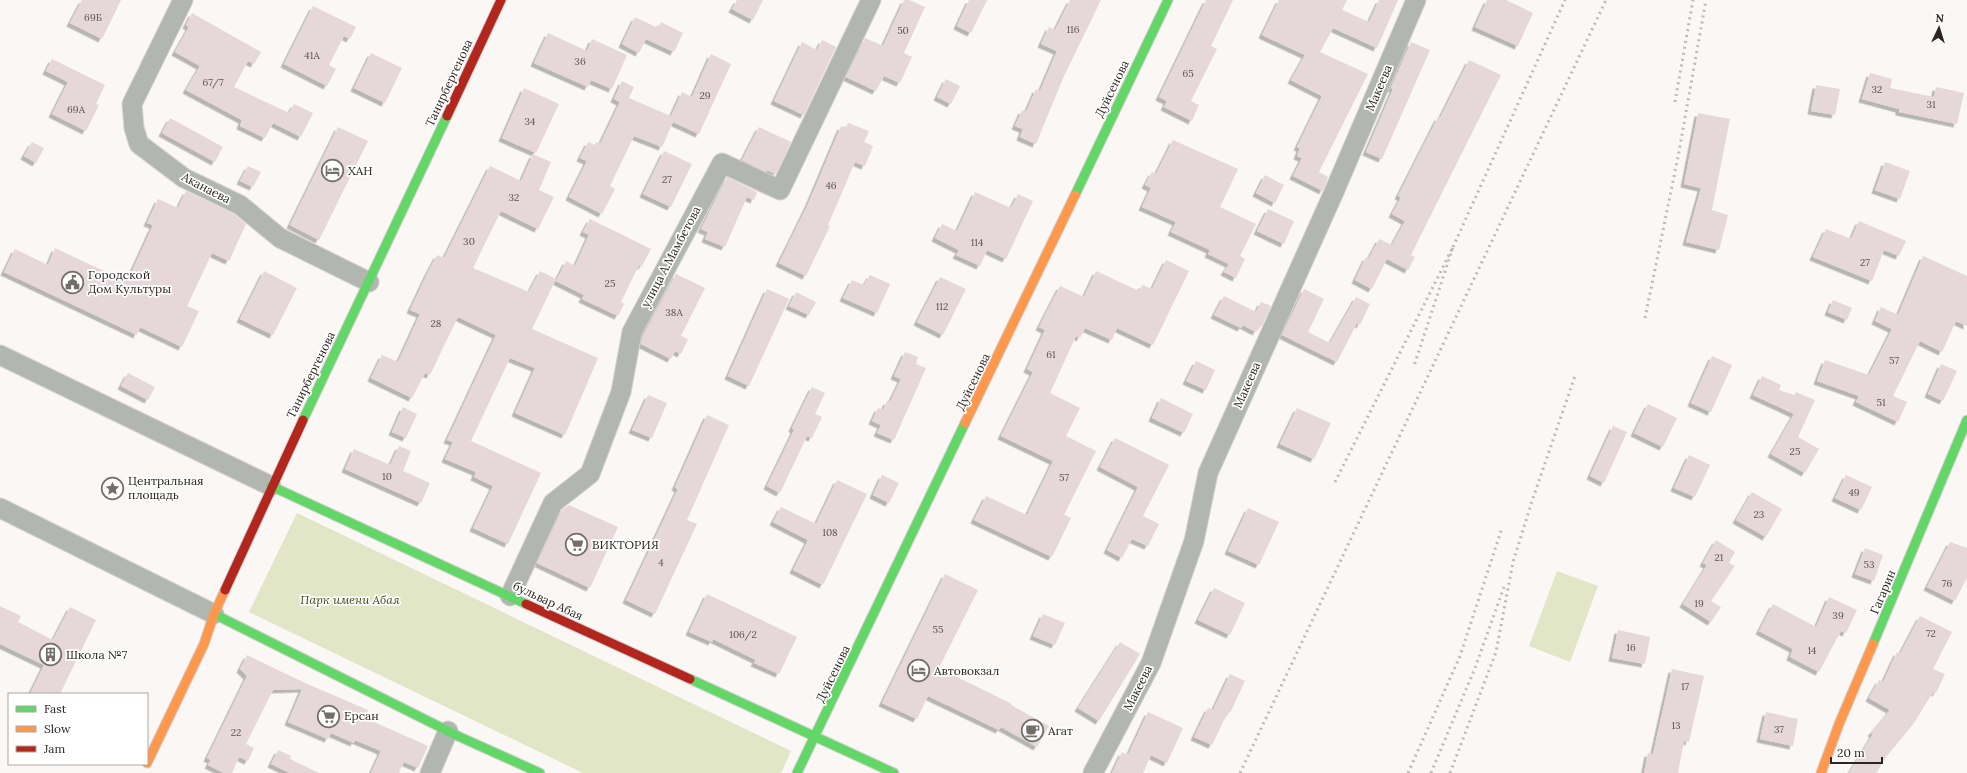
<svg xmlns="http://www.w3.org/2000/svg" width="1967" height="773" viewBox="0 0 1967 773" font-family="Lora,serif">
  <defs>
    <filter id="shadow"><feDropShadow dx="-3.5" dy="3.5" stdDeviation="0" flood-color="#0004"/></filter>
  </defs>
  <rect width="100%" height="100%" fill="#faf7f4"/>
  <!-- green -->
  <path fill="#e0e6c6" d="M297 513 791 751 781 773H583L249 612Z
    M1557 571 1598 586 1570 662 1529 646Z"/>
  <!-- building -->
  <path fill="#e6d7db" filter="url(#shadow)" d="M82 0H121L102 39 70 23Z
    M737 0H763L753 20 732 9Z
    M904 0H909L925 7 904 53 912 57 900 83 884 76 876 91 846 77 865 38 883 46Z
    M969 0H987L971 33 957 26Z
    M1070 0H1101L1064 76 1036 144 1020 137 1023 129 1015 126 1022 110 1026 112 1036 89 1040 91 1057 51 1041 44 1049 27 1055 30Z
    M1206 0H1233L1211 46 1217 49 1191 101 1199 105 1192 121 1164 107 1167 101 1159 97Z
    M1279 0H1347L1342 10 1369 22 1379 0H1398L1377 48 1333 28 1320 52 1368 74 1319 172 1328 177 1323 191 1293 176 1302 158 1297 156 1300 148 1297 147 1322 96 1291 80 1305 55 1262 35Z
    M1487 0H1506L1533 13 1518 46 1475 27Z
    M313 6 356 27 350 39 344 36 329 65 336 69 327 86 284 64Z
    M192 13 261 52 254 64 248 61 234 87 289 113 294 104 313 113 301 137 273 123 265 138 240 126 242 120 186 90 200 66 175 52 189 27 186 25Z
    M635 17 658 28 661 22 683 33 674 52 646 39 639 53 622 44Z
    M548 33 587 51 592 39 627 55 612 89 591 80 588 87 534 63Z
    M822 40 836 47 804 115 774 101 802 42 817 50Z
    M1411 42 1430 50 1382 159 1366 152 1393 89 1391 88Z
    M371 53 402 68 385 103 354 88Z
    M711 54 731 64 699 134 673 122 662 147 634 136 610 186 615 189 602 214 569 197 587 161 580 158 588 142 595 145 596 142 600 144 620 102 614 99 622 81 634 87 629 98 671 116 682 92 692 97Z
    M52 59 105 85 96 104 99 105 86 131 52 114 68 82 46 71Z
    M1469 60 1501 75 1411 255 1415 257 1408 270 1387 259 1372 289 1355 280 1366 257 1369 258 1379 239 1392 245 1405 221 1392 214 1401 197 1398 196 1438 117 1440 118Z
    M1870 73 1892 79 1890 88 1934 97 1936 87 1964 93 1957 124 1899 112V109L1862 99Z
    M946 79 960 86 951 104 937 97Z
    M1816 85 1840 89 1835 115 1811 111Z
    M524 88 559 104 536 153 502 138Z
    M1698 113 1730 119 1712 210 1728 215 1719 250 1686 242 1701 188 1684 184Z
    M170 118 223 147 215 162 162 133Z
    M848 123 869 131 864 142 873 146 865 166 855 162 828 225 830 226 806 276 779 263 808 204 841 126 846 128Z
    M338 127 368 141 319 240 290 225Z
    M759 127 791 142 776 174 767 170 766 172 742 160Z
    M1173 140 1238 169 1220 207 1256 224 1240 256 1245 259 1236 278 1224 272 1229 264 1208 254 1210 250 1171 232 1176 222 1142 207 1151 188 1145 185 1152 172 1156 174Z
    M32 142 44 148 36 163 24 156Z
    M664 151 692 164 671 207 643 194Z
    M533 154 551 162 539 190 554 197 538 229 501 211 473 268 529 292 540 271 556 279 532 329 598 358 565 435 515 413 535 368 510 358 471 441 541 473 508 544 473 528 493 486 474 477 476 472 445 459 453 442 447 440 496 335 458 317 430 375 425 373 412 398 371 378 382 355 398 362 420 314 410 310 427 274 437 255 444 258 490 166 521 181Z
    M1885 162 1910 171 1900 199 1875 190Z
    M248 166 261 172 253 187 240 181Z
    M1265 175 1284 185 1275 203 1256 193Z
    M727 177 757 192 754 200 747 197 725 247 705 239 708 232 701 229Z
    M186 191 234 214 246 224 229 261 212 253 187 306 199 311 182 347 140 327 137 335 4 272 15 249 48 265 55 248 127 282 153 225 147 223 158 199 178 208Z
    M975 192 1011 208 1018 194 1033 201 1006 259 987 250 980 266 956 255 959 250 935 238 942 224 957 231Z
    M1268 209 1294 221 1284 244 1257 231Z
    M590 219 651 249 642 266 639 265 621 302 624 304 618 316 582 299 584 295 556 281 566 261 575 266 589 235 583 232Z
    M1859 221 1906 241 1899 256 1884 250 1872 281 1813 257 1826 229 1851 239Z
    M1923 256 1967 276V326L1956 321 1942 352 1920 341 1893 396 1907 402 1898 422 1856 402 1859 396 1817 381 1825 360 1869 375 1892 329 1875 321 1881 307 1898 315Z
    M1166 260 1189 271 1153 345 1117 328 1112 340 1085 328 1080 338 1076 336 1050 393 1080 408 1066 436 1096 451 1064 515 1071 518 1052 557 974 520 986 496 1027 515 1053 461 1001 436 1033 372 1027 369 1045 330 1039 327 1060 286 1084 297 1096 271 1139 291 1142 285 1152 289Z
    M264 271 297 288 273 335 240 319Z
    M676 274 705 288 681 336 688 339 681 354 675 351 671 359 641 344 643 336Z
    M870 275 890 284 877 313 843 298 852 280 864 285Z
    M940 277 966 289 943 335 917 322Z
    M767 289 789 299 749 386 728 376Z
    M1304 289 1324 299 1308 332 1330 343 1356 297 1370 304 1360 325 1357 323 1337 362 1282 335Z
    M796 292 816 302 809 315 789 306Z
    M1224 296 1256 312 1261 302 1271 306 1262 326 1260 325 1256 332 1243 325 1241 328 1214 315Z
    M1833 300 1852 308 1847 320 1828 312Z
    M905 352 918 357 916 364 926 368 894 440 877 433 881 425 872 421 878 408 883 410 887 401 890 402 901 379 894 376Z
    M1712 356 1732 365 1711 412 1691 403Z
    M1196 361 1215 370 1206 390 1186 381Z
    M1941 364 1957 371 1943 401 1928 394Z
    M128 373 155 387 148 400 121 386Z
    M1762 376 1781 385 1779 390 1794 395 1796 392 1815 400 1798 437 1819 449 1805 473 1771 454 1794 414 1753 395Z
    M812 387 825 393 815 414 822 417 812 438 807 436 780 493 767 486 794 430 792 428Z
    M648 395 667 403 652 438 632 430Z
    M1161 398 1193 414 1184 433 1152 418Z
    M1648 404 1677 418 1663 447 1634 433Z
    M403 407 417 414 406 438 392 432Z
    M1297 408 1331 423 1314 459 1280 444Z
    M707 415 729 425 687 520 697 524 655 614 626 600 678 489 675 487Z
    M1613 426 1627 432 1604 483 1590 476Z
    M1115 438 1169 465 1143 516 1159 524 1148 546 1132 539 1122 558 1107 550 1138 487 1100 467Z
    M399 446 411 451 403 471 430 483 421 503 345 469 354 449 390 465Z
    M1689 455 1710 465 1695 497 1674 488Z
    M882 475 899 483 889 503 873 495Z
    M1846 475 1872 487 1861 510 1835 498Z
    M837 480 867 494 823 585 793 570 808 540 773 522 781 507 816 524Z
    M1752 492 1782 509 1766 537 1736 520Z
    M569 505 618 527 590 588 537 563 562 510Z
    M1248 508 1279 522 1259 565 1228 551Z
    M1716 540 1735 552 1729 563 1735 566 1711 601 1721 607 1711 622 1683 604 1707 565 1703 563Z
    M1950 542 1967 548V578L1955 601 1927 587Z
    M1865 548 1883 555 1874 581 1855 574Z
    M945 574 978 590 939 668 1012 704 1011 705 1049 726 1037 747 1001 727 999 730 928 696 917 719 882 703Z
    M1214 588 1245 603 1230 635 1198 620Z
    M707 594 797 637 779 674 754 663 756 660 713 639 712 642 689 632Z
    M1829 597 1857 610 1846 633 1841 631 1819 672 1790 657 1793 649 1759 631 1773 604 1816 627Z
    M0 606 21 616 18 622 53 640 70 607 96 620 60 694H30L44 665 0 644Z
    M1043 614 1065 623 1055 645 1033 636Z
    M1920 616 1952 632 1933 669 1945 674 1936 693 1933 692 1914 723 1886 757 1876 773H1849L1873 734 1871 733 1890 710 1869 698 1879 680 1883 682 1897 652 1900 654Z
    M1618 630 1650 637 1645 664 1612 658Z
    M1120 642 1140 654 1099 721 1078 708Z
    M247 655 305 683 368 710 365 718 428 746 418 768 404 762 399 773H371L381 751 355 740 354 743 331 733 328 739 288 722 302 689 273 690 246 744 254 748 248 761 239 757 232 773H224L208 765 211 760 207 758 247 676 240 669Z
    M1672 669 1704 676 1689 742 1684 741 1678 773H1644L1648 753 1653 754Z
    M1230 674 1245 681 1230 713 1228 712 1212 745 1194 737 1208 708 1213 710Z
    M1148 712 1183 728 1167 763 1151 755 1143 773H1112L1122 752 1128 755Z
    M1766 712 1798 719 1793 746 1760 739Z
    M278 750 291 756 290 759 319 773H290L271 764Z"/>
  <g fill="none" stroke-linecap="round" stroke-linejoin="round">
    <defs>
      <path id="street" d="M183 0 132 104 134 128 139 144 184 178 240 205 280 238 369 282
        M0 355 271 486
        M0 508 214 614
        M510 596 553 503 590 474 621 392 632 332 722 163 780 190 871 0
        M430 773 448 731
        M1093 773 1151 663 1194 541 1208 473 1334 192 1416 0"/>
      <path id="fast" d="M1075 195 1168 0
        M303 420 447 116
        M271 486 526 604
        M214 614 460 737 540 773
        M1873 644 1967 420
        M690 679 894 773
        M797 773 965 423"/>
      <path id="slow" d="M965 423 1075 195
        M147 763 204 644 214 614 225 590
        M1821 773 1839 724 1873 644"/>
      <path id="jam" d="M447 116 501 0
        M225 590 303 420
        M526 604 690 679"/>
    </defs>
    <!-- street casing -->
    <use href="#street" stroke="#d4d1cf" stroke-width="21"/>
    <!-- fast casing -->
    <use href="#fast" stroke="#d4d1cf" stroke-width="11"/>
    <!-- slow casing -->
    <use href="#slow" stroke="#d4d1cf" stroke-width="11"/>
    <!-- jam casing -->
    <use href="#jam" stroke="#d4d1cf" stroke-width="11"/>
    <!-- street -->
    <use href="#street" stroke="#b1b6b1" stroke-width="19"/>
    <!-- fast -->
    <use href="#fast" stroke="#63d668" stroke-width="9"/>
    <!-- slow -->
    <use href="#slow" stroke="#ff974d" stroke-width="9"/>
    <!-- jam -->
    <use href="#jam" stroke="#b3261e" stroke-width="9"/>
    <!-- rail -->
    <path stroke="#b9bbb8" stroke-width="3" stroke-dasharray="2 4" stroke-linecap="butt" d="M1675 102 1693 0
      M1453 247 1565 0
      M1645 318 1678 157 1706 0
      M1335 482 1453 247 1414 366
      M1240 773 1606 0
      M1408 773 1460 656 1502 528
      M1431 773 1475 668 1504 587
      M1450 773 1496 652 1513 562 1532 501 1575 376"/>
  </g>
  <!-- icons -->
  <defs>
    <symbol id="hotel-ring" viewBox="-11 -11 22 22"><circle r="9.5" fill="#fff" stroke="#746e6b" stroke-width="1.5"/><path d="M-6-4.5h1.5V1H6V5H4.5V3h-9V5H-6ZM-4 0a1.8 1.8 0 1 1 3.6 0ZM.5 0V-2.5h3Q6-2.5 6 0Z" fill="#746e6b"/></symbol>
    <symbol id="civic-ring" viewBox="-11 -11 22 22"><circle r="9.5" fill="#fff" stroke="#746e6b" stroke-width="1.5"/><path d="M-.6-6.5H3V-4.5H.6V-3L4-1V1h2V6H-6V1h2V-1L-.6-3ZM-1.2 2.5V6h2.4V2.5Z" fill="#746e6b"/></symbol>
    <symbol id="sight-ring" viewBox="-11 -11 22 22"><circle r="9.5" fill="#fff" stroke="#746e6b" stroke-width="1.5"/><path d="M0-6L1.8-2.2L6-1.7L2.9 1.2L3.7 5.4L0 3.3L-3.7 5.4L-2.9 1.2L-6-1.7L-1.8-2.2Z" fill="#746e6b"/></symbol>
    <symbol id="supermarket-ring" viewBox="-11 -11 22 22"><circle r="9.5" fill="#fff" stroke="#746e6b" stroke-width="1.5"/><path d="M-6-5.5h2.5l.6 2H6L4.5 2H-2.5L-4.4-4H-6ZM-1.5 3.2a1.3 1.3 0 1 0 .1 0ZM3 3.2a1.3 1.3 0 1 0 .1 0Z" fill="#746e6b"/></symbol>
    <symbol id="building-ring" viewBox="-11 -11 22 22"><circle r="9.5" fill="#fff" stroke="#746e6b" stroke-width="1.5"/><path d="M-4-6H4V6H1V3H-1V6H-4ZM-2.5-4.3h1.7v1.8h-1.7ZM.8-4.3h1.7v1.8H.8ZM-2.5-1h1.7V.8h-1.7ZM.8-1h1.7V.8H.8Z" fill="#746e6b"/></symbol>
    <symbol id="cafe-ring" viewBox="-11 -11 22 22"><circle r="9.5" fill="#fff" stroke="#746e6b" stroke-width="1.5"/><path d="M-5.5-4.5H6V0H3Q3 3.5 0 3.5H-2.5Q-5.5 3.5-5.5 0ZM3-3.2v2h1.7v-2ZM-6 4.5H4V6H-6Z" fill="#746e6b"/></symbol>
  </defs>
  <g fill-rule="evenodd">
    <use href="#hotel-ring" x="320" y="158" width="25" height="25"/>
    <use href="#civic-ring" x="60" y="270" width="25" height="25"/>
    <use href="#sight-ring" x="100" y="476" width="25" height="25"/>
    <use href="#supermarket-ring" x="564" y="532" width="25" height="25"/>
    <use href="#building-ring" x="38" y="642" width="25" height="25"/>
    <use href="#hotel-ring" x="906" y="658" width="25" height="25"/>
    <use href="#supermarket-ring" x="316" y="704" width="25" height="25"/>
    <use href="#cafe-ring" x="1020" y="718" width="25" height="25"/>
  </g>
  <g text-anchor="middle" stroke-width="3.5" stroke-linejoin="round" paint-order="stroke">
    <!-- number labels -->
    <g font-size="10" fill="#5a5250">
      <text x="93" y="21">69Б</text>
      <text x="1073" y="33">116</text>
      <text x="903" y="34">50</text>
      <text x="312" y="59">41А</text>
      <text x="580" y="65">36</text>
      <text x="1188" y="77">65</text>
      <text x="213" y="86">67/7</text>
      <text x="1877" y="93">32</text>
      <text x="705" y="99">29</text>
      <text x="1931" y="108">31</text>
      <text x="76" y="113">69А</text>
      <text x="530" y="125">34</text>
      <text x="667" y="183">27</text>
      <text x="831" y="189">46</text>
      <text x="514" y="201">32</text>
      <text x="469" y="245">30</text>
      <text x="977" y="246">114</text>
      <text x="1865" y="266">27</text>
      <text x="610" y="287">25</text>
      <text x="942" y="310">112</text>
      <text x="674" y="316">38А</text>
      <text x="436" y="327">28</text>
      <text x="1051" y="358">61</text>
      <text x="1894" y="364">57</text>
      <text x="1881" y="406">51</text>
      <text x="1795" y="455">25</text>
      <text x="387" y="480">10</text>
      <text x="1064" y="481">57</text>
      <text x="1854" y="496">49</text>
      <text x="1759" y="518">23</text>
      <text x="830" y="536">108</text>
      <text x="1719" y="561">21</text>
      <text x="661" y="566">4</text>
      <text x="1869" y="568">53</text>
      <text x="1947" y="587">76</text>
      <text x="1699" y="607">19</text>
      <text x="1838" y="619">39</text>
      <text x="938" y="633">55</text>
      <text x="1931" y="637">72</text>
      <text x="743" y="638">106/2</text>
      <text x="1631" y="651">16</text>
      <text x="1812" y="654">14</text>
      <text x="1685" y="690">17</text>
      <text x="1676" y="729">13</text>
      <text x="1779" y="733">37</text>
      <text x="236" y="736">22</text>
    </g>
    <!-- street labels -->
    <g font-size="12" fill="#2c2521" stroke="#fff">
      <text transform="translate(449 83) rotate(-65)" y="4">Танирбергенова</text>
      <text transform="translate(1379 88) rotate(-67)" y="4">Макеева</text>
      <text transform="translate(1112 89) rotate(-64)" y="4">Дуйсенова</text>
      <text transform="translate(206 188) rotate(27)" y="4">Аканаева</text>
      <text transform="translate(671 257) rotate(-62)" y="4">улица А.Мамбетова</text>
      <text transform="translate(311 375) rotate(-64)" y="4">Танирбергенова</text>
      <text transform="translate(973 382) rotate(-64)" y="4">Дуйсенова</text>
      <text transform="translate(1247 385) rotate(-66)" y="4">Макеева</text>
      <text transform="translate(1883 592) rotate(-67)" y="4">Гагарин</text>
      <text transform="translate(548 601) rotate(25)" y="4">бульвар Абая</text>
      <text transform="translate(833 674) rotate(-64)" y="4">Дуйсенова</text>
      <text transform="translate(1138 688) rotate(-63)" y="4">Макеева</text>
    </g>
    <!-- poi labels -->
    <g font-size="12" fill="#2c2521" stroke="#fff" text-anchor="start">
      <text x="348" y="175">ХАН</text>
      <text x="88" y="279">Городской<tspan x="88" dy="14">Дом Культуры</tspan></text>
      <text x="128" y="485">Центральная<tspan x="128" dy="14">площадь</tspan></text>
      <text x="592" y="549">ВИКТОРИЯ</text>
      <text x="66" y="659">Школа №7</text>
      <text x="934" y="675">Автовокзал</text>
      <text x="344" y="720">Ерсан</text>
      <text x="1048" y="735">Агат</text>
    </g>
    <!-- park labels -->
    <g font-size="12" font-style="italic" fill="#3d4616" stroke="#fff">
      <text x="350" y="604">Парк имени Абая</text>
    </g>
  </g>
  <!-- legend -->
  <rect x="8" y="693" width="140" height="72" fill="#ffffff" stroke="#aba8a6"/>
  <rect x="16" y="706" width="20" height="6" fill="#63d668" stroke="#aba8a6"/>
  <text x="44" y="713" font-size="12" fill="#2c2521">Fast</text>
  <rect x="16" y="726" width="20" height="6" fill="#ff974d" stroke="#aba8a6"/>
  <text x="44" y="733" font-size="12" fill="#2c2521">Slow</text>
  <rect x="16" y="746" width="20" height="6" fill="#b3261e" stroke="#aba8a6"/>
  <text x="44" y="753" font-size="12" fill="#2c2521">Jam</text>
  <!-- north arrow -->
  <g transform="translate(1939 28) rotate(4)" stroke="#ffffff" stroke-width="3" paint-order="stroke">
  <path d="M0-3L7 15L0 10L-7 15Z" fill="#2c2521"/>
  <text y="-6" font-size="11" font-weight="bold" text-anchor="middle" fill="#2c2521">N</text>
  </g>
  <!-- scale -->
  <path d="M1831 757v6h51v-6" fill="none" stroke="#2c2521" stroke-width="2"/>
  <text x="1837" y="757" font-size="12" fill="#2c2521" stroke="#ffffff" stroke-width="3" paint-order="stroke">20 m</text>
</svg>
